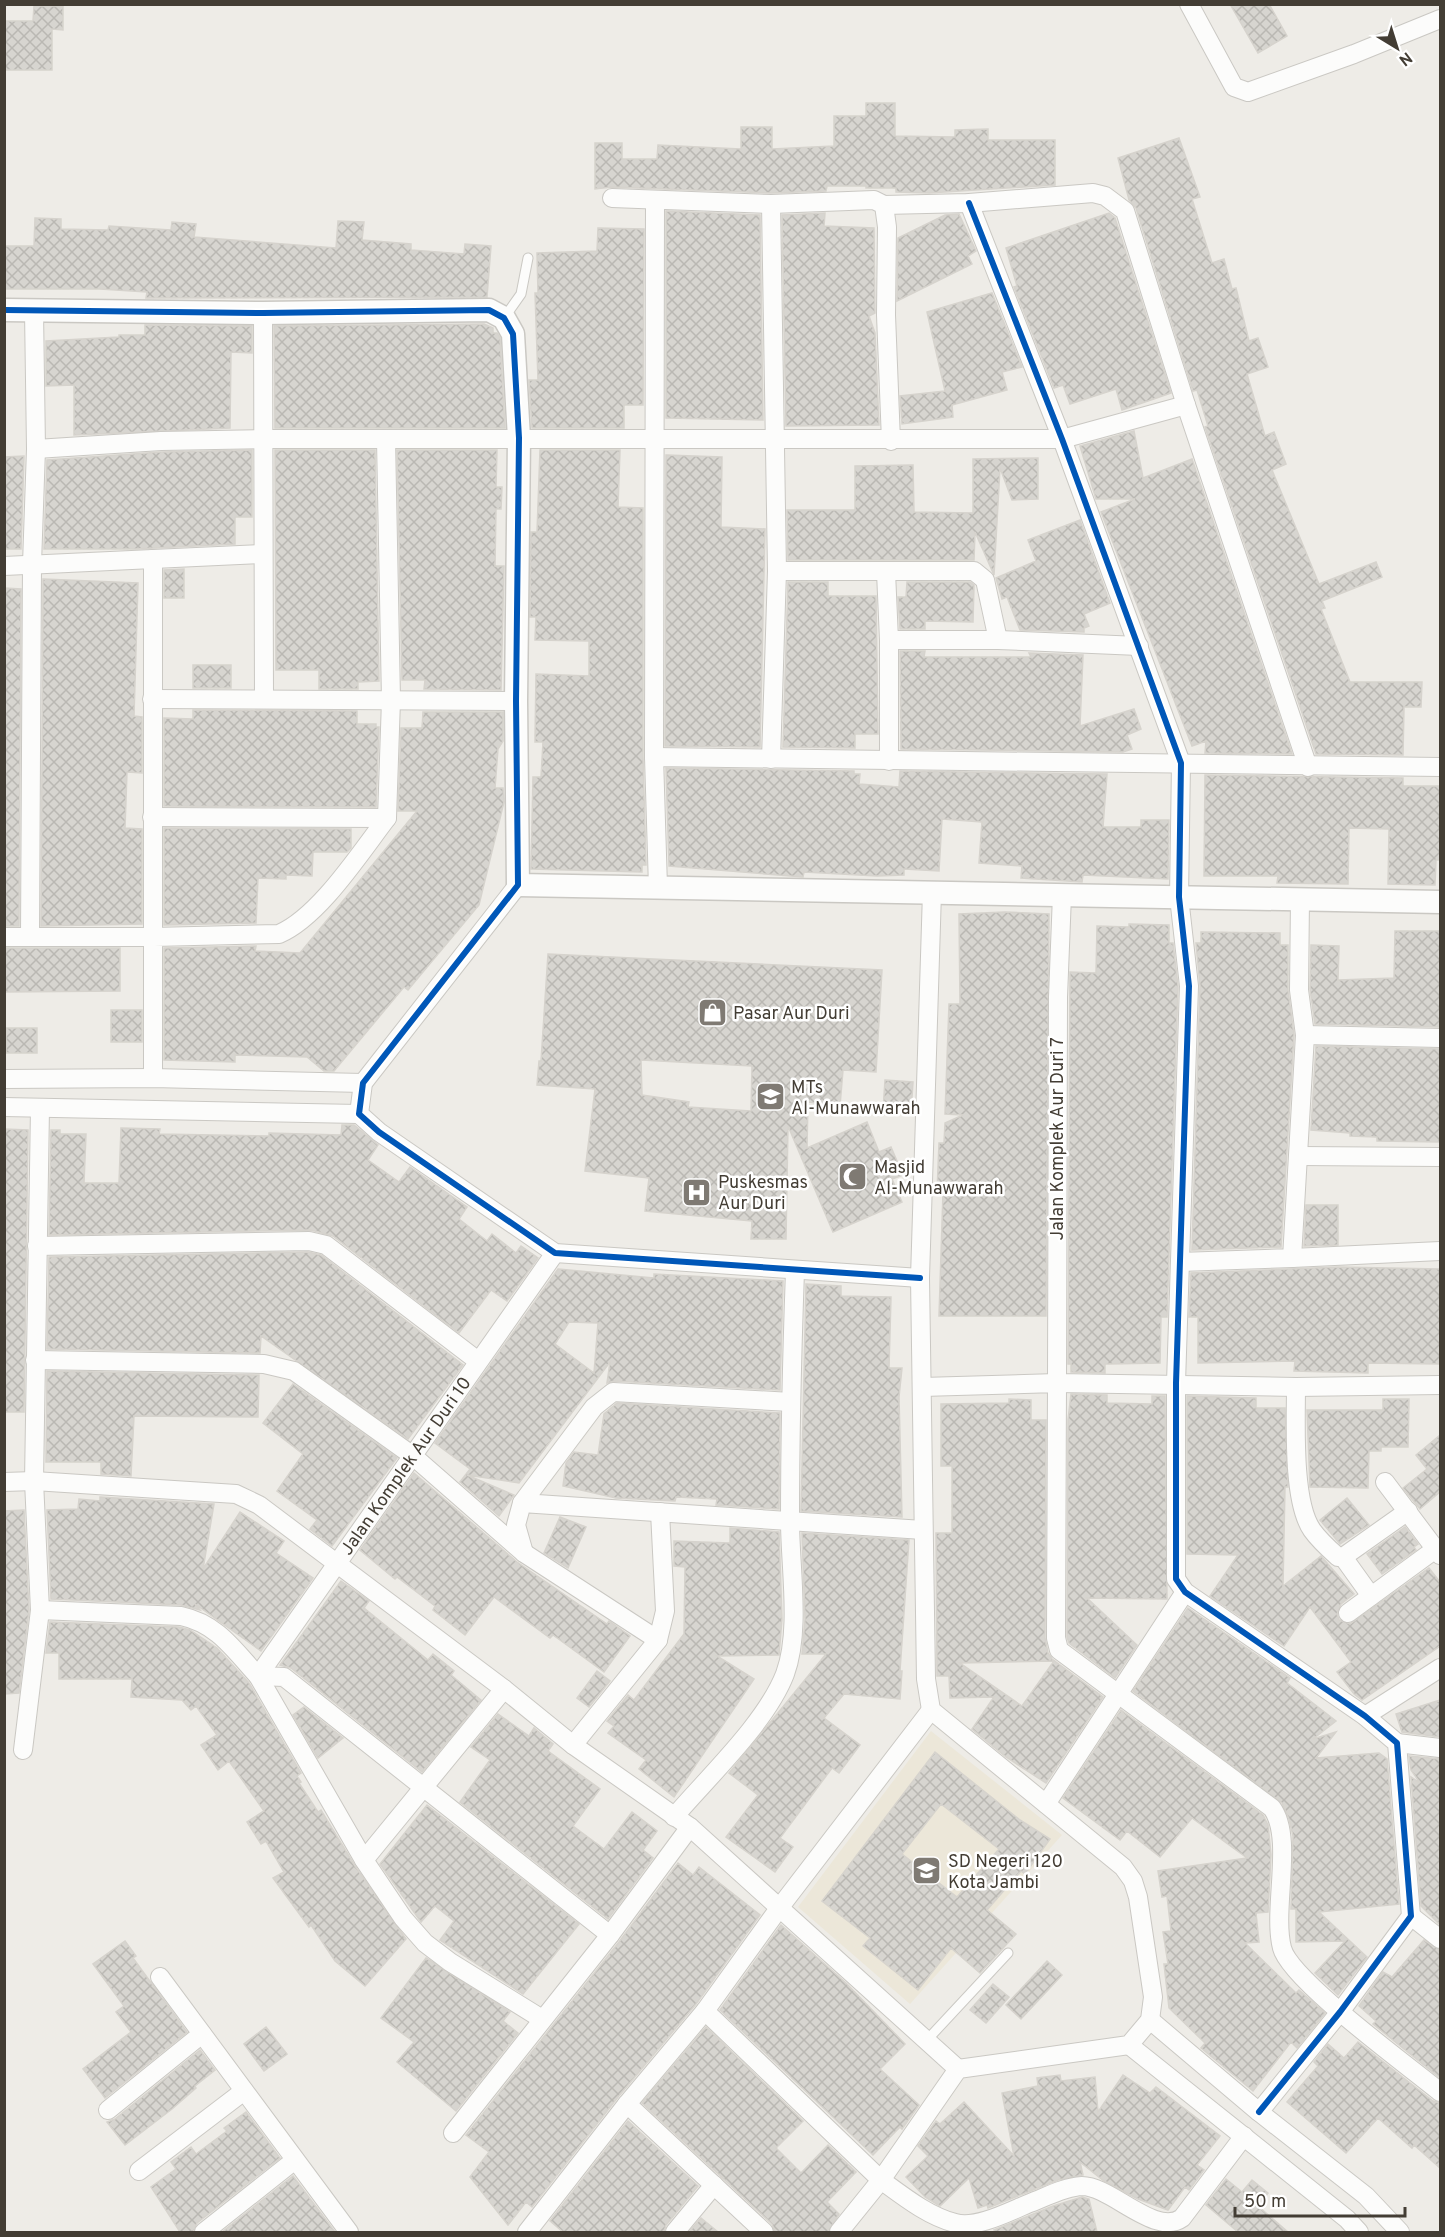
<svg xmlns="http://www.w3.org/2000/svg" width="1445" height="2237" viewBox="0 0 1445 2237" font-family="Overpass,sans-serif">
  <defs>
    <pattern id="building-cross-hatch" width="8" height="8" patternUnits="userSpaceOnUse" patternTransform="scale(1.5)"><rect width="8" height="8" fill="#d7d5d0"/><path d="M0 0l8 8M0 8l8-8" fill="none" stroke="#bab8b3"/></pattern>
  </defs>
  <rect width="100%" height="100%" fill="#eeece7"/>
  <!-- education -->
  <path fill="#ece7d9" d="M931 1731 1062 1835 910 2004 798 1907Z"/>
  <!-- building -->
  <path fill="url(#building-cross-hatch)" stroke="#d6d3cd" stroke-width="1.5" fill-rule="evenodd" d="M1230 4H1269L1287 36 1258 53Z
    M34 6H63V30L52 29V70H4V21H33Z
    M866 103H895V136L955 137V130L988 129V140H1055V185L929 193 896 192V188H866V186H827L826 191 771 193 612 187 595 189V143H622V159H657L658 145 741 149V127H772V149L834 146V116H866Z
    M1179 138 1200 197 1192 199 1212 263 1224 259 1232 289 1236 288 1249 341 1258 338 1268 367 1247 374 1265 436 1274 432 1286 464 1272 470 1319 584 1376 562 1382 577 1322 601 1325 608 1321 609 1350 682H1422L1421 707H1404L1403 755 1316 754 1205 427 1208 426 1197 390 1193 391 1136 208 1129 200 1118 158Z
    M666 211 760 215 763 420 666 418Z
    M825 213 824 226 874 228 875 313 869 316 875 333 879 425 786 426 782 215Z
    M1109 213 1115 218 1171 393 1122 410 1116 389 1070 404 1063 385 1054 388 1014 287 1017 286 1006 248Z
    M959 214 976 251 968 256 972 264 897 301 898 238 945 215Z
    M35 218 61 219V229L108 230 109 226 171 230 172 222 196 224 194 237 336 248 338 221 364 222 362 240 411 244V250L464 254 465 244 491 246 487 297 146 298 147 292 100 289H4V246H34Z
    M598 228 644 229 643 405H624V428H532L529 380H538L535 293H538L537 253 597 251Z
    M992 293 1022 367 1002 372 1007 390 952 405 953 417 902 424 900 396 945 391 927 312Z
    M484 324 493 328V333H497L500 338 505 428H275L274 326Z
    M145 325 252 326V353L231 352 230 428 74 435V385L46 386V341L119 337V335H145Z
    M1134 431 1143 478 1192 459 1292 754 1205 753 1206 741 1192 746 1101 512 1135 499H1096L1080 446Z
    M252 450V517H235V544L135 549H44L47 460 161 452Z
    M275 450H375L379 681 358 682V689H319V670H276Z
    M397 450H497L496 487H502L501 509H496L495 566H504L501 690 424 689 425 680H402Z
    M540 450H620L618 507 643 508V757L646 865H642V872L531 869 533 777H541L543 742H535L536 674 589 676V641L535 640 536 617H530L531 532H537Z
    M666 455 722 457 721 527 765 529 760 747 665 746Z
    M24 456 21 549H4V457Z
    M1038 458V499L1012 500 1000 468 994 575 975 532 974 560H788L787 510H855V466L913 465 914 512 973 513V459Z
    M1080 520 1110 603 1084 614 1089 626 1084 628V632L1020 630 1007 597 1002 599 996 578 1036 561 1028 540Z
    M184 569V598H164V570Z
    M43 579 138 583 134 716 142 717V773L127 772 125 828 142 829V924L41 926Z
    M788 582H828V596H876L878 734H855V748L783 747Z
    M907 582H970L974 585 973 622 925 621V629H900L898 597H906Z
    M4 588 21 589 19 926H4Z
    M900 651H925L924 657H1031L1029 653 1083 655 1080 726 1134 709 1141 729 1127 735 1132 749 1123 752 901 749Z
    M193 665H231V688H193Z
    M193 710 357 711V724H376V727H379L376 807 164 806V718L193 719Z
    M423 712H503V741L498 749 495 788H503L504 802 479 905 408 990 404 987 334 1071H324L307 1057 235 1055V1062L164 1060V948L256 946 255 951 300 953 417 811H398L401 728H422Z
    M666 768 854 771V774H860L859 784 899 787 900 771 1107 774 1103 827H1141V820H1169L1168 879 1083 875 1082 882 1021 878 1022 866 979 863 982 822 942 819 939 871 904 869V875L877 876 804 872 803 877 669 866Z
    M1205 775 1403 778V786H1440V860H1436L1435 885 1388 884 1389 829 1349 828 1348 884 1277 883 1278 876H1204Z
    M164 828 351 829V848L347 852H313L312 876 286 875V879L258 878 256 923 164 925Z
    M1005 912 1049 914 1046 1316H939L943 1192H937L939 1143H944L945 1123 963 1115 945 1114 949 1004H960L959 914Z
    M1129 924 1169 925V943H1173L1178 986 1167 1317H1161L1160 1363 1108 1364H1105V1373L1071 1372V1364H1068L1070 972 1096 973 1097 926 1129 927Z
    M1395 931H1440V1027L1315 1024 1310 989 1311 945 1339 946 1338 980 1394 978Z
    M1201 932 1280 933V945H1288V990L1294 1035 1281 1247 1192 1250 1200 986 1196 943H1201Z
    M4 948H120V991L4 992Z
    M548 954 882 970 876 1072 843 1070 840 1106 808 1102 807 1148 867 1122 879 1152 891 1147 903 1175 892 1179 902 1202 833 1232 788 1126 786 1239H751L752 1221 645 1211 649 1178 585 1171 595 1089 537 1085 539 1061H541ZM641 1060 752 1066 751 1111 688 1107 689 1102 642 1095Z
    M111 1010H142V1042H111Z
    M6 1028H37V1053H6Z
    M1316 1046 1440 1049V1142L1377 1141V1137L1350 1136V1133L1311 1130Z
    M885 1080 913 1082 911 1112 883 1111Z
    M342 1125H354L378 1145 368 1160 399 1182 410 1167 467 1207 459 1219 487 1241 492 1234 516 1253 521 1246 538 1258 507 1301 491 1290 459 1333 333 1236 311 1230 49 1235 51 1130H60V1134H86L84 1183H119L121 1128 160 1129 159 1134 269 1136V1133L341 1135Z
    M4 1129 28 1130 24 1412H4Z
    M1306 1205H1338V1245L1304 1246Z
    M308 1252 321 1255 463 1365 408 1439 261 1336 260 1353 47 1349 49 1257Z
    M1338 1267 1440 1269V1364L1368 1363V1373L1294 1371 1295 1361 1198 1363V1317H1189L1191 1273Z
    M558 1269 654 1278V1274L783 1281 780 1390 614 1381 607 1383 610 1362 519 1483 467 1475 514 1495 499 1516 460 1482 470 1469 435 1443ZM569 1322 598 1323 594 1373 555 1344Z
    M806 1284 841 1286V1296L891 1297 889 1368H902L899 1397 902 1517 801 1511Z
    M47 1371 259 1375 258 1417 134 1416 131 1476 101 1474V1462H46Z
    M293 1384 397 1458 332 1546 310 1529 317 1520 277 1491 303 1454 263 1423Z
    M1071 1394 1107 1395V1403L1152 1404V1396H1165L1167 1599 1087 1598 1137 1645 1115 1678 1069 1643 1067 1637 1068 1420Z
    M1187 1396 1256 1398V1408H1285L1288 1487H1285L1283 1586 1321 1556 1354 1594 1341 1604 1337 1614 1339 1620 1350 1624 1429 1568 1440 1582V1646L1362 1700 1354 1694 1337 1672 1351 1662 1310 1607 1284 1646 1210 1596 1238 1555 1187 1554Z
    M1009 1399 1031 1400V1420H1046L1045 1638 1048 1653 1052 1659 1103 1697 1046 1783 1006 1757 972 1729 994 1697 950 1698 949 1676H937L936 1533H952V1466H941V1404L1009 1403ZM1054 1661 1022 1706 960 1663Z
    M1383 1399H1409L1408 1447H1381V1451H1369L1368 1488 1310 1487 1307 1410H1383Z
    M617 1403 780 1413 779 1509 716 1505 717 1499 676 1497 675 1501 616 1498 563 1486 566 1463 574 1452 598 1455 604 1414Z
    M1440 1435V1492L1420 1509 1403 1488 1427 1469 1416 1455Z
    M414 1473 517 1562 607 1624 609 1621 630 1636 604 1672 553 1635 550 1638 494 1597 465 1635 433 1610 435 1606 397 1577 395 1579 360 1550Z
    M100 1497 214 1504 203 1569 240 1512 284 1541 276 1553 313 1578 261 1651 195 1604 200 1610 181 1605 51 1599 47 1510 78 1509 79 1499 100 1501Z
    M1347 1498 1369 1525 1340 1544 1320 1520Z
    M24 1510 29 1610 19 1693 4 1694V1511Z
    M560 1517 586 1527 568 1568 544 1553Z
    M1405 1527 1418 1544 1414 1547 1416 1550 1382 1574 1367 1554Z
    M730 1528 779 1532 782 1619 779 1655 717 1656 754 1679 674 1797 639 1769 646 1760 608 1733 614 1726 607 1721 628 1695 634 1700 684 1634 685 1567 674 1566V1541L730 1543Z
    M802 1533 909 1540 900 1671H902L900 1699 844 1694 824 1718 860 1745 839 1773 832 1768 780 1838 793 1847 775 1872 726 1837 758 1795 729 1773 826 1654H802L805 1619Z
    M341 1581 369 1601 364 1608 428 1660 433 1654 454 1671 451 1675 481 1700 422 1772 291 1668 280 1665Z
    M1188 1608 1290 1678 1287 1683 1336 1721 1313 1739 1336 1732 1316 1758 1379 1753 1387 1759 1399 1904 1319 1912 1367 1957 1338 1995 1315 1973 1345 1941 1296 1942V1909H1291L1293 1836 1289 1819 1282 1803 1133 1691Z
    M50 1622 179 1627 190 1630 217 1648 249 1683 301 1773 297 1776 301 1782 299 1783 318 1812 321 1810 355 1866 406 1939 365 1986 335 1961 311 1925 309 1927 273 1878 284 1872 266 1841 261 1844 247 1822 264 1811 229 1761 218 1770 201 1745 217 1735 196 1706 191 1710 182 1700 131 1697 132 1679H59V1653H46Z
    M597 1671 610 1681 589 1707 577 1698Z
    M1440 1700V1737L1402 1732 1396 1714Z
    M304 1707 343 1738 318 1758 293 1715Z
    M1121 1710 1263 1815 1268 1825 1271 1855 1268 1912 1256 1913 1259 1942 1245 1943 1296 1993 1299 1990 1325 2013 1297 2048 1291 2042 1253 2091 1201 2048 1205 2043 1169 2008 1164 1964H1168L1163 1932 1171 1931 1167 1896 1162 1897 1158 1871 1247 1858 1192 1818 1160 1857 1127 1831 1120 1840 1063 1798Z
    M498 1714 529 1736 534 1728 540 1733 553 1744 548 1751 600 1789 573 1826 604 1849 632 1812 657 1831 643 1850 653 1858 608 1919 460 1802 490 1760 471 1747Z
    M935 1752 1020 1820 1050 1839 1025 1874 1021 1871 987 1910 1016 1934 980 1973 951 1948 918 1990 863 1946 870 1938 822 1901ZM941 1804 999 1849 957 1897 902 1854Z
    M1409 1756 1440 1759V1925L1421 1906 1411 1777 1420 1783 1411 1770Z
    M427 1805 579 1924 523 1994 440 1940 454 1921 435 1906 421 1922 380 1864Z
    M678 1863 693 1875 699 1867 760 1915 696 2004 618 2097 532 2207 526 2202 508 2225 470 2177 489 2152 466 2135 619 1942Z
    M781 1925 847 1984 905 2044 880 2069 919 2105 902 2129 900 2127 873 2155 720 2010Z
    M1424 1940 1440 1950V2078L1373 2024 1376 2021 1359 2006 1383 1972 1392 1977Z
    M125 1941 136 1956 133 1958 187 2032 105 2098 83 2069 131 2032 116 2012 124 2006 93 1964Z
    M426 1958 510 2012 503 2021 518 2033 456 2111 397 2062 414 2042 381 2018Z
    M1047 1961 1062 1975 1021 2019 1006 2005Z
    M993 1984 1009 1997 986 2023 970 2010Z
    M266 2027 287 2054 264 2071 244 2044Z
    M706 2027 803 2121 776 2148 801 2173 828 2145 856 2172 827 2202 839 2214 828 2232H775L772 2224 642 2103Z
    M1358 2042 1433 2101 1440 2103V2168L1414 2145 1412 2148 1378 2118 1346 2153 1287 2102 1318 2066 1314 2062 1328 2044 1344 2058Z
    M200 2050 215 2070 195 2086 196 2088 172 2109 125 2145 107 2122 115 2119Z
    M1060 2075 1061 2081 1095 2077 1098 2112 1123 2075 1150 2093 1156 2087 1220 2136 1197 2165 1204 2170 1189 2190 1185 2187 1168 2210 1138 2199 1104 2181 1080 2162 1083 2175 1058 2180 988 2208 987 2205 978 2208 969 2178 940 2206 925 2197 906 2177 928 2156 918 2146 936 2121 940 2124 964 2102 1014 2156 1002 2093 1038 2086 1037 2078Z
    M246 2112 280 2158 197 2223 193 2232H180L151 2187 176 2169 171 2162 191 2147 196 2154 227 2131 224 2128Z
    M628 2121 698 2186 666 2225 664 2232H563L550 2221Z
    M293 2176 335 2232H222Z
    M1226 2179 1242 2192 1252 2180 1268 2193 1258 2206 1288 2232H1238L1206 2205Z
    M1082 2197 1089 2199 1097 2232H995L994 2230 1053 2206Z
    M701 2218 718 2232H689Z"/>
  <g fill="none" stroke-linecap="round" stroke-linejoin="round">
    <defs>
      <path id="service" d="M504 318 521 294 528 258
        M927 2040 1008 1953"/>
      <g id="minor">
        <path d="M1189 4 1234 87 1248 92 1354 54 1440 19"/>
        <path d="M612 198 771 204 874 200 884 205 887 227 886 315 891 441"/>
        <path d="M969 203 1062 439 1181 763 1179 897 1189 986 1176 1383V1579L1185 1592 1365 1716 1397 1743 1411 1916 1340 2012 1259 2112"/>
        <path d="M884 205 969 203 1093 193 1105 196 1125 211 1186 405 1308 767"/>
        <path d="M263 313 264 698"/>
        <path d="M36 449 161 441 265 439H1062L1186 405"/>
        <path d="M153 559 263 554"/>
        <path d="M4 566 153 559V937H4"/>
        <path d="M777 571H974L985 580 998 640"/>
        <path d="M886 572 889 640V761"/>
        <path d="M889 640H998L1139 646"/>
        <path d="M152 699 516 701"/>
        <path d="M654 757 655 202"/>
        <path d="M771 759 777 571 771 204"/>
        <path d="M152 817 387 818 391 700 386 439"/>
        <path d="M518 885 363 1083 359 1114 379 1132 555 1253 920 1278"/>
        <path d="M658 887 654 757 1440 767"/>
        <path d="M1062 895 1058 997 1057 1383 1296 1387 1440 1385"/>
        <path d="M30 937 32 564 36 449 34 311"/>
        <path d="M1305 1035 1440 1038"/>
        <path d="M153 1078V937L279 934C319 917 360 853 387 818"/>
        <path d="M4 1079 153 1078 363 1083"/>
        <path d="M4 1107 359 1114"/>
        <path d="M1299 1156 1440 1157"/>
        <path d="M37 1246 309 1241 326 1245 478 1361"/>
        <path d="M1292 1258 1440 1251"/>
        <path d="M1180 1262 1292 1258 1305 1035 1299 990 1300 899"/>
        <path d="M35 1360 264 1364 294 1371 413 1456 524 1553 658 1640 665 1611 660 1512"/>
        <path d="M922 1387 1057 1383 1056 1638 1059 1650 1272 1808C1294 1838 1272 1909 1282 1948 1290 1980 1410 2067 1440 2092"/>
        <path d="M1296 1387C1296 1422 1292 1501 1312 1530 1319 1540 1329 1549 1338 1557H1343L1408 1511"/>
        <path d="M4 1482 34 1481 236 1494 259 1505 504 1689 573 1745 690 1827 958 2069"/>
        <path d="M1385 1482 1440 1555"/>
        <path d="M522 1503 594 1407 613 1392 791 1402"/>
        <path d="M524 1553 516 1525 522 1503 923 1530"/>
        <path d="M1343 1557 1371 1596"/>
        <path d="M40 1610 181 1616C218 1624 234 1650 258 1676L284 1677 610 1935"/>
        <path d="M1348 1613 1437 1548"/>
        <path d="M1365 1716 1440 1668"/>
        <path d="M1397 1743 1440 1748"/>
        <path d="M573 1745 658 1640"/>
        <path d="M23 1750 40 1610 34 1481 40 1108"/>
        <path d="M1046 1804 1185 1592"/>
        <path d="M674 1817C708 1777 766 1723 785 1674 801 1631 790 1567 790 1521 790 1437 792 1354 795 1271"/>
        <path d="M364 1860 504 1689"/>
        <path d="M1411 1916 1440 1939"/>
        <path d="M160 1977 349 2232"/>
        <path d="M705 2011 881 2180C903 2196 928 2216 955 2223 977 2229 1010 2211 1030 2203 1046 2197 1064 2187 1082 2186 1111 2186 1155 2237 1182 2218L1244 2136"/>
        <path id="s1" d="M542 2019 450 1962 425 1943 403 1918 364 1860 258 1676 555 1253"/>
        <path d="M1150 2020 1259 2112 1366 2196 1400 2232"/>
        <path d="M1129 2045 1347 2219 1359 2232"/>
        <path d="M627 2104 764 2232"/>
        <path d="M108 2110 202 2034"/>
        <path d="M453 2133 610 1935 690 1827"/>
        <path d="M139 2171 244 2091"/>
        <path d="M204 2232 295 2160"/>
        <path d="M527 2232 627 2104 705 2011 780 1907 931 1710"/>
        <path d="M675 2232 714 2185"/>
        <path d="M839 2232 881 2180 958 2069 1129 2045 1150 2020 1153 1997 1138 1897 1133 1881 1123 1867 931 1710 926 1679 920 1278 932 892"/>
      </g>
      <path id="tertiary" d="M4 310 263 313 489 310 504 318 513 334 519 438 516 701 518 885 1440 902"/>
    </defs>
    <!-- service casing -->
    <use href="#service" stroke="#cac8c3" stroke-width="11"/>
    <!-- minor casing -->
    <use href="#minor" stroke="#cac8c3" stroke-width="20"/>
    <!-- tertiary casing -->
    <use href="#tertiary" stroke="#cac8c3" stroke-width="25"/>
    <!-- service -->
    <use href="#service" stroke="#fcfcfb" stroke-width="9"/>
    <!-- minor -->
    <use href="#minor" stroke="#fcfcfb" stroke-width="18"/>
    <!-- tertiary -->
    <use href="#tertiary" stroke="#fcfcfb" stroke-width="22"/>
    <defs>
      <path id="cycleway" d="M969 203 1062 439 1181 763 1179 897 1189 986 1176 1383V1579L1185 1592 1365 1716 1397 1743 1411 1916 1340 2012 1259 2112
        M4 310 263 313 489 310 504 318 513 334 519 438 516 701 518 885 363 1083 359 1114 379 1132 555 1253 920 1278"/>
    </defs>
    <!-- cycleway casing -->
    <use href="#cycleway" stroke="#fff" stroke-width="10"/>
    <!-- cycleway -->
    <use href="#cycleway" stroke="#0057b8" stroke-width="6"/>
  </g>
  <!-- icons -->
  <defs>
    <symbol id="shop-square" viewBox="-11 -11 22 22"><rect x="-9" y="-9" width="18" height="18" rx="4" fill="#7f7a73" stroke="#fff"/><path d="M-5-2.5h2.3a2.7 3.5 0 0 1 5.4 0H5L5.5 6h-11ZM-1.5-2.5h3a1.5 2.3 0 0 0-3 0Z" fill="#fff"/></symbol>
    <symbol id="school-square" viewBox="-11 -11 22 22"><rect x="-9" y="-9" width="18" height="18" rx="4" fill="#7f7a73" stroke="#fff"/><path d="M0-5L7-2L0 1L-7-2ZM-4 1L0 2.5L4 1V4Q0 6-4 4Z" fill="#fff"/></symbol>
    <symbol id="mosque-square" viewBox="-11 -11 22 22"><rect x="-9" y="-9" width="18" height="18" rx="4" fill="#7f7a73" stroke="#fff"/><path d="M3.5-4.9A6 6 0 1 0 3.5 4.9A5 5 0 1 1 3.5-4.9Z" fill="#fff"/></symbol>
    <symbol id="hospital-square" viewBox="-11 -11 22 22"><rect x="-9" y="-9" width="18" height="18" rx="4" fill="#7f7a73" stroke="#fff"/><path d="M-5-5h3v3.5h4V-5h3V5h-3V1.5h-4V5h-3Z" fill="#fff"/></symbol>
  </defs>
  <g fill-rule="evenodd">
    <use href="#shop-square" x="696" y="996" width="33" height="33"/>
    <use href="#school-square" x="754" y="1080" width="33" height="33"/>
    <use href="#mosque-square" x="836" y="1160" width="33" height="33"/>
    <use href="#hospital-square" x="680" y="1176" width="33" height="33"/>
    <use href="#school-square" x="910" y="1854" width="33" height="33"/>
  </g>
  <g text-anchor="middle" stroke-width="5" stroke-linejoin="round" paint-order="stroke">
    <!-- poi labels -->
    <g font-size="18" fill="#433d34" stroke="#fff" text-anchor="start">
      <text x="733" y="1019">Pasar Aur Duri</text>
      <text x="791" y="1093">MTs<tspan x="791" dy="21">Al-Munawwarah</tspan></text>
      <text x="874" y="1173">Masjid<tspan x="874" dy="21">Al-Munawwarah</tspan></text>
      <text x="718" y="1188">Puskesmas<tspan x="718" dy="21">Aur Duri</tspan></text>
      <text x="948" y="1867">SD Negeri 120<tspan x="948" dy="21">Kota Jambi</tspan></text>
    </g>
    <!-- street labels -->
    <g font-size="18" fill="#433d34" stroke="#fff">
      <text transform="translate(1057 1139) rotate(-90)" y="6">Jalan Komplek Aur Duri 7</text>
      <text dy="6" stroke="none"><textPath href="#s1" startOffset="712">Jalan Komplek Aur Duri 10</textPath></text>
    </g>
  </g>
  <!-- border -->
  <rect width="1445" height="2237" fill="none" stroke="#433d34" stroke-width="12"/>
  <!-- north arrow -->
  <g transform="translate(1397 48) rotate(142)" stroke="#ffffff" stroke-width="4.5" paint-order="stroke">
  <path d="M0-4.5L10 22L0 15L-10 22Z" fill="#433d34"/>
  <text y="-9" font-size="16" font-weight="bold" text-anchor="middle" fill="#433d34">N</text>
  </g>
  <!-- scale -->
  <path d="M1235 2207v9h170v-9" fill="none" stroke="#433d34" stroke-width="3"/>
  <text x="1244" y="2207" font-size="18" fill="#433d34" stroke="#ffffff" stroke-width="4.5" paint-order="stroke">50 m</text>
</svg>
